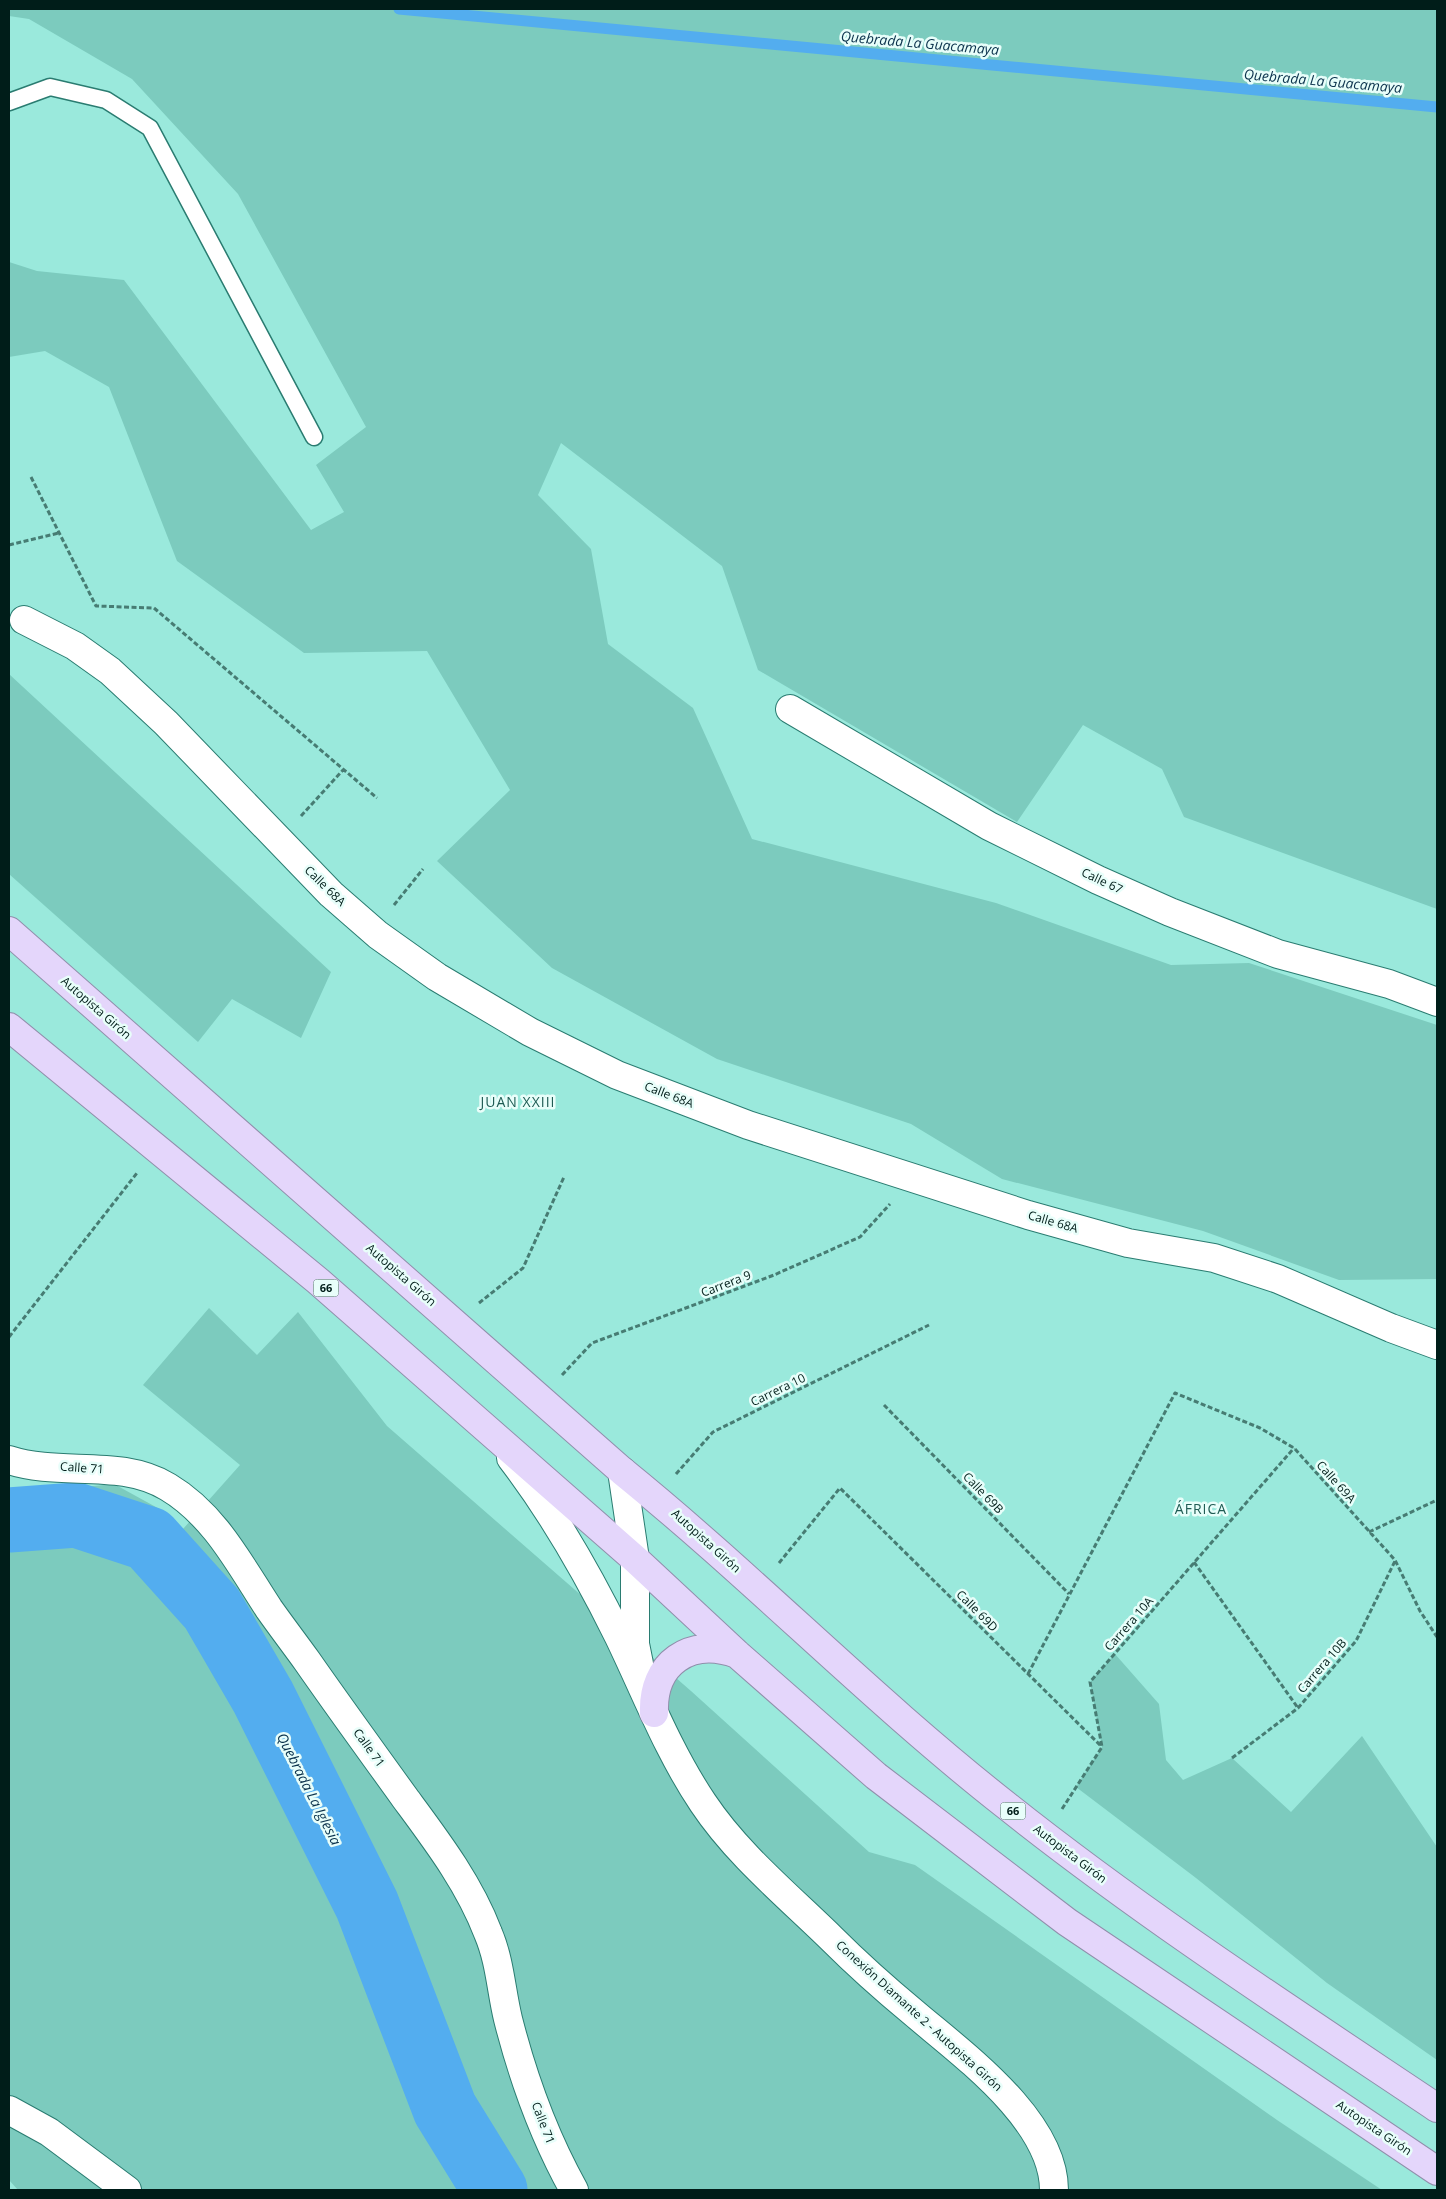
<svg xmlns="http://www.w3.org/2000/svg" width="1446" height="2199" viewBox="0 0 1446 2199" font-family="'Open Sans',sans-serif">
  <rect width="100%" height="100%" fill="#9ae9dc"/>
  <!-- green -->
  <path fill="#7ccbbe" d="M9 9H1437V909L1184 817 1162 769 1083 725 1017 822 758 670 722 566 561 443 538 495 591 549 608 644 693 708 752 839 996 903 1171 965 1249 963 1437 1025V1279L1339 1280 1203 1231 1002 1179 911 1124 717 1059 552 968 437 861 510 790 427 651 304 653 177 561 109 387 45 351 9 357V262L37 271 124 280 311 530 344 512 316 465 366 427 238 194 132 79 29 19 9 16Z
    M9 674 331 972 301 1038 232 999 198 1042 9 874Z
    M209 1308 257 1355 298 1312 387 1426 691 1691 869 1852 915 1865 1277 2120 1382 2190H18L9 2180V1494L114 1484 165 1512 183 1529 240 1465 143 1385Z
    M1115 1654 1159 1704 1166 1760 1183 1780 1232 1758 1291 1812 1362 1736 1437 1847V2060L1327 1983 1196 1878 1076 1787 1102 1747 1090 1682Z"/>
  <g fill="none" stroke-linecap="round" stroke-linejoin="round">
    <!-- stream -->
    <path stroke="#53adef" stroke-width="11" d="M399 9 1437 107"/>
    <!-- river -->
    <path stroke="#53adef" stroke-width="65" d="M9 1520 76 1515 149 1539 212 1609 263 1697 367 1905 445 2109 495 2190"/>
    <defs>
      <path id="service" d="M9 102 50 87 106 100 150 128 314 437"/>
      <path id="minor" d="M24 620 75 646 110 671 166 723 331 894 378 935 437 977 530 1032 617 1075 748 1125 1028 1215 1128 1243 1214 1258 1278 1279 1391 1328 1437 1345
        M790 709 989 826 1098 880 1170 912 1278 954 1389 984 1437 1002
        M9 1460C61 1477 120 1458 168 1487 215 1515 240 1565 269 1609 281 1626 294 1643 307 1661 339 1707 372 1752 405 1798 436 1840 469 1883 488 1933 500 1961 501 1990 508 2019 523 2078 545 2138 574 2190"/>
      <path id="tertiary" d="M511 1458C554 1514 588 1574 619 1637 646 1693 668 1751 703 1803 737 1854 787 1895 831 1938 857 1964 885 1989 914 2013 962 2054 1054 2120 1054 2190
        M622 1471 635 1559V1644L639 1664
        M9 2110 49 2132 127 2190"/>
      <path id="trunk" d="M9 931 622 1471C754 1578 873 1701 1007 1806 1144 1915 1292 2011 1437 2108
        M9 1027 318 1281 635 1559 737 1654 876 1776 1067 1922 1437 2171
        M654 1713C652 1663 690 1637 737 1654"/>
    </defs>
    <!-- service casing -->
    <use href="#service" stroke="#2a7c71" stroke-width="19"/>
    <!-- minor casing -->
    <use href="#minor" stroke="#2a7c71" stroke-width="30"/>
    <!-- tertiary casing -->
    <use href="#tertiary" stroke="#2a7c71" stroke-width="30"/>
    <!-- trunk casing -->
    <use href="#trunk" stroke="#908fab" stroke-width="30"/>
    <!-- path -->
    <path stroke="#477c73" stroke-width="3" stroke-dasharray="5 2.5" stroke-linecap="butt" d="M31 477 96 606 154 608 377 798
      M9 545 59 533
      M301 816 343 770
      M394 905 423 869
      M479 1303 523 1268 564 1177
      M9 1337 137 1173
      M562 1375 592 1343 774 1275 860 1237 890 1204
      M884 1405 1069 1594
      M676 1474 713 1432 929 1325
      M1369 1532 1437 1500
      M1194 1562 1298 1708
      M779 1563 840 1488 1102 1747
      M1028 1674 1175 1393 1260 1428 1294 1448 1395 1560 1420 1611 1437 1637
      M1232 1758 1298 1708 1356 1641 1395 1561
      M1062 1809 1102 1747 1090 1682 1294 1448"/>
    <!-- service -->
    <use href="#service" stroke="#fff" stroke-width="16"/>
    <!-- minor -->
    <use href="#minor" stroke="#fff" stroke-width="28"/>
    <!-- tertiary -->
    <use href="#tertiary" stroke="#fff" stroke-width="28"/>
    <!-- trunk -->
    <use href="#trunk" stroke="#e4d6fb" stroke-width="28"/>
  </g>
  <g text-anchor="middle" stroke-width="5" stroke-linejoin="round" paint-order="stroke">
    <!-- shield labels -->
    <g fill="#e8fefa" stroke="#46605c" stroke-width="1">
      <rect x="313.5" y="1279.5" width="25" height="17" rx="4"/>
      <rect x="1000.5" y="1802.5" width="25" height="17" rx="4"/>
    </g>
    <g font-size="11" font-weight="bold" fill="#001d19">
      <text x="326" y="1292">66</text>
      <text x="1013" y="1815">66</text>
    </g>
    <!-- street labels -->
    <g font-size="12" fill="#001d19" stroke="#e8fefa">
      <text transform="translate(1102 881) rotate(25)" y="4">Calle 67</text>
      <text transform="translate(325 886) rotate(44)" y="4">Calle 68A</text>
      <text transform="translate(96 1008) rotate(41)" y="4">Autopista Girón</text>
      <text transform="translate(669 1095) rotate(21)" y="4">Calle 68A</text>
      <text transform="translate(1053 1222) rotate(16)" y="4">Calle 68A</text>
      <text transform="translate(401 1275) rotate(41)" y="4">Autopista Girón</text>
      <text transform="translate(726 1284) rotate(-21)" y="4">Carrera 9</text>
      <text transform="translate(778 1390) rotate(-26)" y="4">Carrera 10</text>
      <text transform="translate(82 1468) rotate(4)" y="4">Calle 71</text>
      <text transform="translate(1336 1482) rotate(48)" y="4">Calle 69A</text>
      <text transform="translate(983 1493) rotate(46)" y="4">Calle 69B</text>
      <text transform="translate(706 1541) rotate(42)" y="4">Autopista Girón</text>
      <text transform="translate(977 1611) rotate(45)" y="4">Calle 69D</text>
      <text transform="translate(1129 1624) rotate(-49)" y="4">Carrera 10A</text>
      <text transform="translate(1322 1666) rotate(-49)" y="4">Carrera 10B</text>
      <text transform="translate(369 1748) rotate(54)" y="4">Calle 71</text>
      <text transform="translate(1070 1854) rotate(37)" y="4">Autopista Girón</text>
      <text transform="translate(919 2016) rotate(42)" y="4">Conexión Diamante 2 - Autopista Girón</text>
      <text transform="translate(543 2123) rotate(69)" y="4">Calle 71</text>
      <text transform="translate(1374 2128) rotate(34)" y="4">Autopista Girón</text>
    </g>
    <!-- water labels -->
    <g font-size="14" font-style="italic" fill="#0b324c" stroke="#e8fefa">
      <text transform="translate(920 43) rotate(5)" y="5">Quebrada La Guacamaya</text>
      <text transform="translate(1323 81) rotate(5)" y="5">Quebrada La Guacamaya</text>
      <text transform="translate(309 1789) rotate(63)" y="5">Quebrada La Iglesia</text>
    </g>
    <!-- neighbourhood labels -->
    <g font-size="14" letter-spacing="1" fill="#1f5c54" stroke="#e8fefa">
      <text x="518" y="1107">JUAN XXIII</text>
      <text x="1201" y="1514">ÁFRICA</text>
    </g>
  </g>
  <!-- border -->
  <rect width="1446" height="2199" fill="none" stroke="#001d19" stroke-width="20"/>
</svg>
